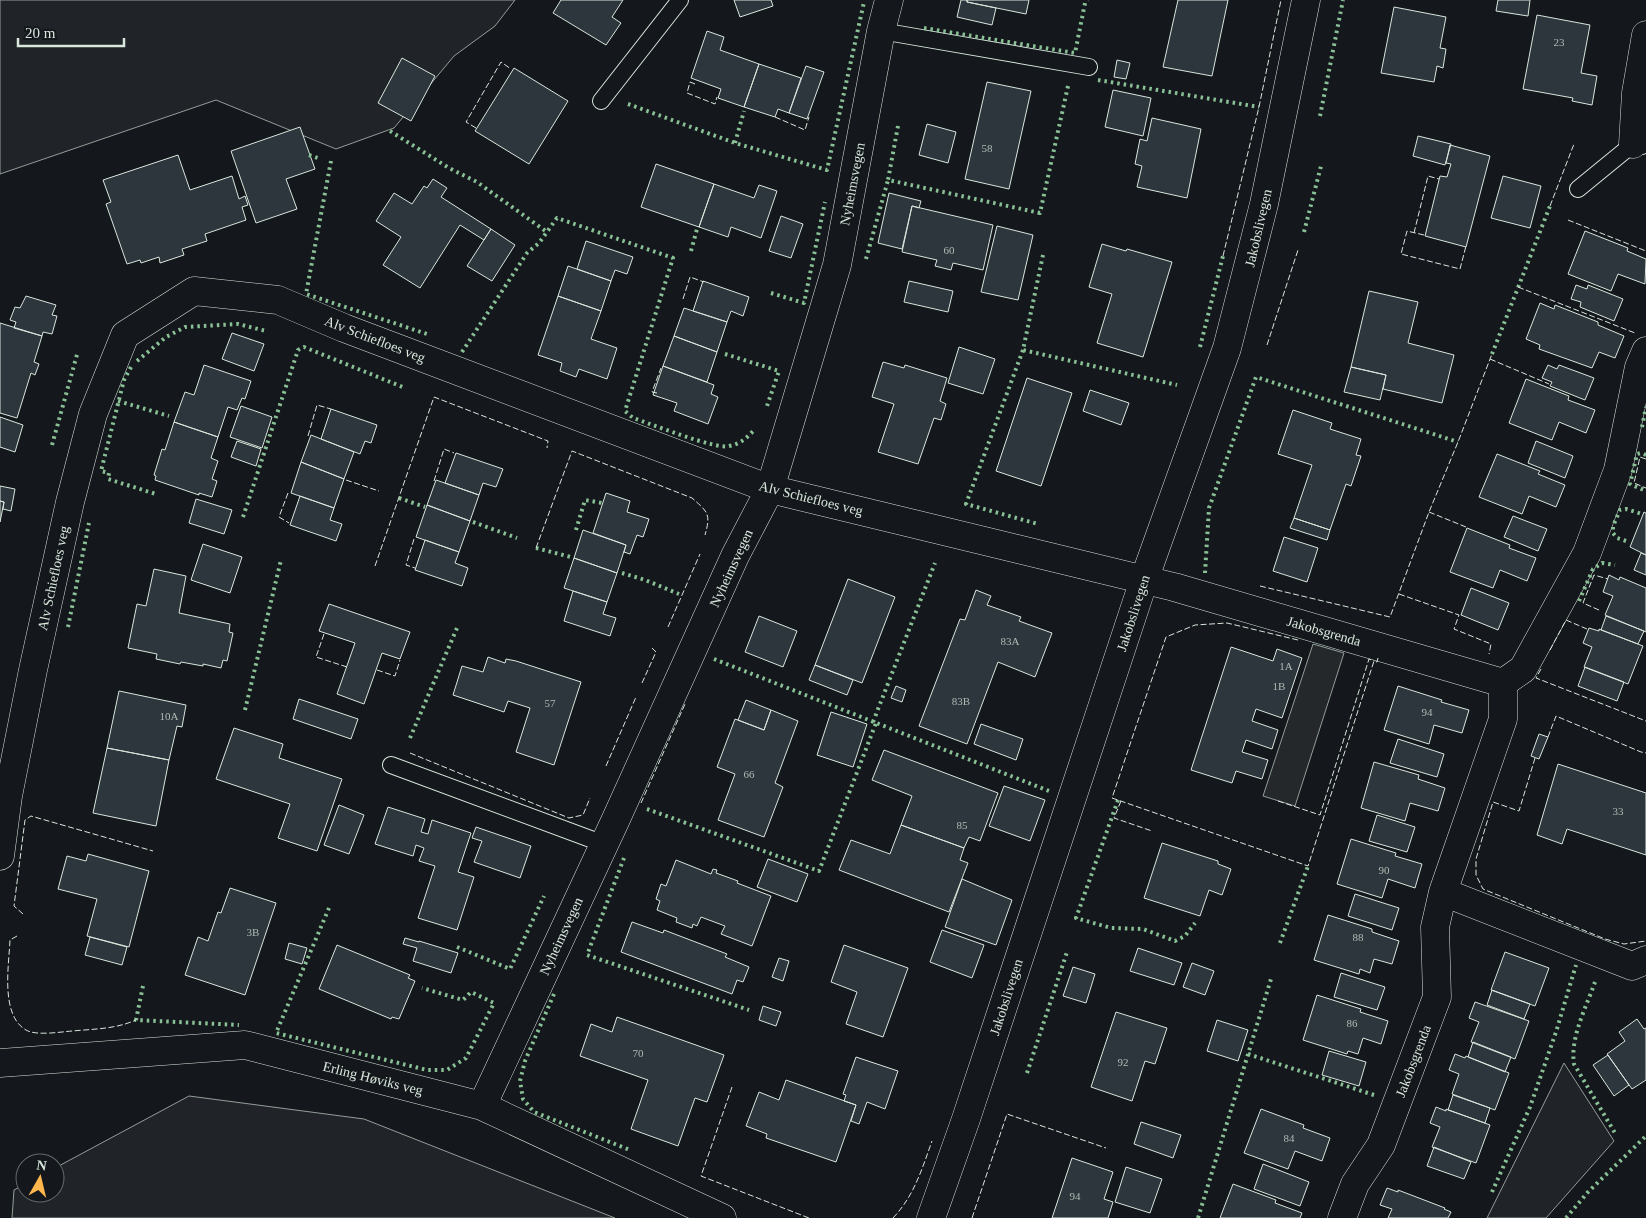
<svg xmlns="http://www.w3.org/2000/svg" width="1646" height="1218" viewBox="0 0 1646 1218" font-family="Georgia,serif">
  <rect width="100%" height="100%" fill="#14181c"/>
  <!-- green -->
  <path fill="#202428" stroke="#939e99" d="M0 0H515L495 26 454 56 394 128 336 149 216 100 0 174Z
    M1564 1063 1614 1141 1546 1218H1487Z
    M189 1096 364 1119 615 1218H12L14 1190 25 1184V1193H55V1168Z"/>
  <!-- parking -->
  <path fill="#24282b" stroke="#939e99" d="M1313 644 1344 653 1295 806 1263 796Z"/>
  <!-- building -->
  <path fill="#2c363c" stroke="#d8e6dc" d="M561 0H623L612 17 621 23 606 45 553 13Z
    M734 0H771L773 6 740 17Z
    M961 0H967V2L996 8 992 25 957 17Z
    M967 0H1029L1026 14 967 2Z
    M1178 0H1228L1212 76 1163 67Z
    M1498 0H1530L1528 16 1496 11Z
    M1394 7 1446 17 1440 48 1446 49 1443 68 1437 66 1434 82 1381 73Z
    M1537 15 1590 25 1581 73 1597 76 1592 105 1572 101 1573 98 1523 89Z
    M707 31 724 37 720 50 759 64 744 107 718 98 721 89 691 78Z
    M402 58 435 76 411 121 378 103Z
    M1117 60 1130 63 1126 79 1114 77Z
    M759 64 801 78 789 113 778 109 775 117 744 107Z
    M806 66 824 72 807 119 789 113Z
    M514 68 568 101 529 164 475 131Z
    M987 82 1031 91 1009 189 965 179Z
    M1113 90 1151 98 1143 136 1105 127Z
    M1152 118 1201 129 1187 198 1137 187 1142 166 1135 164 1140 139 1147 141Z
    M927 124 956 132 948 163 919 155Z
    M300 127 315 169 286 179 297 209 256 223 231 151Z
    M1418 136 1451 144 1445 165 1413 156Z
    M1450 145 1490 156 1466 247 1425 236 1440 176 1447 177 1451 164 1446 163Z
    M178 155 190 190 232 176 239 199 245 196 248 205 242 207 246 220 205 234 207 241 182 249 184 255 160 263 159 257 141 263 140 260 127 264 106 204 111 202 103 180Z
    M656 164 714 184 699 227 641 207Z
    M1503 176 1541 186 1530 228 1491 218Z
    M433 179 447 188 441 197 491 229 484 240 460 225 420 288 383 265 401 237 376 221 394 193 412 204 424 186 427 188Z
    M714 184 754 198 759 185 777 191 761 238 731 227 728 237 699 227Z
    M889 193 921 201 919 208 912 206 902 249 878 243Z
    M912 206 993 225 983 270 953 263 951 270 935 266 937 260 902 252Z
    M781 216 803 224 791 258 769 251Z
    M997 226 1033 235 1018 300 981 292Z
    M491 229 515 245 492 281 467 266Z
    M1585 231 1628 248 1627 251 1646 259 1645 284 1618 274 1611 291 1568 274Z
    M586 241 633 257 627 274 615 270 611 281 577 269Z
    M1102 244 1126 251 1127 249 1172 262 1143 357 1097 343 1112 294 1089 287Z
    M568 266 611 281 601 311 558 296Z
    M703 281 749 297 743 316 731 311 727 322 693 311Z
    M909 281 953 291 948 312 904 302Z
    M1576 285 1587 289 1588 285 1623 299 1614 321 1580 307 1581 302 1571 299Z
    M1369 291 1418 302 1408 343 1454 355 1442 403 1383 389 1386 375 1351 367Z
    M26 296 56 305 52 315 57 316 52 334 43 332 42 336 14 328 16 322 10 320 15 307 20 308Z
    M558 296 601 311 591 339 617 348 607 379 579 369 576 377 560 371 562 363 538 355Z
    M1540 303 1554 309 1555 305 1598 322V325L1624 336 1615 358 1599 352 1592 368 1539 349 1540 345 1526 339Z
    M684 308 727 322 717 352 674 336Z
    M0 323 42 336 34 362 39 364 35 375 31 373 17 418 0 413Z
    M232 333 264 344 254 371 222 359Z
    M674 336 717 352 707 382 663 366Z
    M959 347 995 359 983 394 948 383Z
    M883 362 904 368 905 365 947 378 940 401 946 404 941 420 934 418 918 464 878 452 894 404 872 397Z
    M204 365 251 381 245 399 242 398 237 410 228 407 218 437 174 422 185 392 194 395Z
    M1548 365 1557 369 1559 365 1594 378 1585 400 1550 386 1552 382 1542 378Z
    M663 366 714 385 711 394 718 397 708 424 674 411 677 403 653 395Z
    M1351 367 1386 375 1380 400 1344 392Z
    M1027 378 1072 393 1041 486 996 471Z
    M1526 379 1569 396 1568 400 1595 410 1586 433 1559 422 1552 440 1509 423Z
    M1090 390 1129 403 1121 425 1083 411Z
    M241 406 272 417 262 448 230 437Z
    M331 409 377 425 371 443 365 441 360 454 321 439Z
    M1293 410 1332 423 1330 429 1361 439 1356 455 1361 456 1351 486 1346 484 1330 530 1294 518 1312 465 1278 454Z
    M0 417 23 425 15 452 0 447Z
    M174 422 218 437 211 458 218 461 212 479 217 481 212 497 199 493V495L155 480 156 476 154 475 162 449 165 450Z
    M311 435 354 452 344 479 301 462Z
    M237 441 261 449 256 466 231 457Z
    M1536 441 1573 456 1565 478 1528 463Z
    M456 453 503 469 496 487 483 483 479 495 445 483Z
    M1497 454 1540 471 1538 474 1565 485 1556 507 1529 496 1522 514 1479 497Z
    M301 462 344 479 334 508 291 493Z
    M436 480 479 495 470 521 427 505Z
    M0 486 15 489 11 511 3 509 4 502 0 501Z
    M606 493 630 501 627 512 649 519 643 537 637 535 630 554 624 552 626 545 593 533Z
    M300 496 334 508 330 520 342 524 336 541 290 525Z
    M196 499 232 510 224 534 189 523Z
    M0 501 4 502 0 522Z
    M427 505 470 521 459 552 416 537Z
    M1644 512 1646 513V555L1630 547Z
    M1513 516 1547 529 1538 551 1504 537Z
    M1294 518 1330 530 1327 540 1290 528Z
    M1467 528 1510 545 1509 548 1536 558 1527 581 1500 570 1493 588 1450 572Z
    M583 530 626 545 617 573 574 558Z
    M1284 537 1318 548 1307 582 1273 571Z
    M425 540 459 552 455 563 468 568 462 586 415 570Z
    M203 544 242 557 230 593 191 580Z
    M1641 553 1646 555V575L1634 570Z
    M574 558 617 573 607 602 564 588Z
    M154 569 186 576 179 613 230 624 229 632 233 633 227 661 223 660 221 668 203 664V666L181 662 180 664 156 659 157 654 128 648 137 604 146 606Z
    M1609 575 1619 580 1620 577 1646 588V632L1605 615 1613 596 1603 592Z
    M848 579 895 597 862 683 815 665Z
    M1471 588 1509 603 1498 630 1461 615Z
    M976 590 991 596 987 605 1021 617 1019 621 1052 633 1035 677 998 662 967 744 919 726 960 619 965 620Z
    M573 591 607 602 603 614 616 618 610 636 564 621Z
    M329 604 410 632 400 659 382 653 364 704 337 694 355 643 319 631Z
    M759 616 797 631 783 667 745 652Z
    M1606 616 1644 631 1638 644 1601 630Z
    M1589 628 1599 631V629L1643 646 1628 684 1584 667 1592 647 1583 643Z
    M1231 647 1273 661 1277 649 1302 658 1282 718 1256 709 1252 721 1278 730 1272 749 1246 740 1242 752 1268 760 1262 779 1236 771 1232 783 1191 770Z
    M488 657 505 663 506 659 516 661 581 682 554 765 516 752 530 708 508 701 504 712 453 695 462 666 483 672Z
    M815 665 853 680 847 695 809 680Z
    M1585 667 1624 682 1617 701 1578 686Z
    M896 686 906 690 902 702 891 698Z
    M1398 686 1442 700 1441 702 1469 710 1462 733 1434 725 1429 744 1384 730Z
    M119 691 186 705 182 727 177 726 169 760 107 748Z
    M299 699 358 719 351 739 293 719Z
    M746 700 771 710 764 730 738 720Z
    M771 710 798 721 775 783 783 787 764 837 718 820 735 774 717 767 735 719 764 730Z
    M831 712 867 724 853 767 817 755Z
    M981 724 1023 739 1016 760 974 744Z
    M234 728 283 744 279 758 342 779 317 851 278 838 290 804 216 779Z
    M1539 734 1548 737 1539 759 1531 756Z
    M1398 739 1444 754 1437 777 1390 763Z
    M107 748 169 760 156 826 93 813Z
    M884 750 998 793 980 841 969 837 964 848 901 825 912 796 872 780Z
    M1374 762 1419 775 1418 779 1445 788 1438 811 1410 803 1405 821 1361 808Z
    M1558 764 1646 793V855L1567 829 1562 844 1537 835Z
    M1004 786 1045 800 1030 841 989 826Z
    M339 805 364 815 349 854 324 845Z
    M388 807 425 819 421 832 428 834 432 820 471 833 458 872 474 877 457 930 418 918 435 866 419 861 424 848 416 845 413 856 375 844Z
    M1377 815 1415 827 1407 852 1369 841Z
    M901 825 964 848 960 860 968 863 949 912 839 870 851 840 890 854Z
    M476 827 531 846 520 878 474 862 482 841 472 838Z
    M1351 839 1396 853 1395 856 1422 864 1415 888 1388 879 1382 898 1337 884Z
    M1162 843 1218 861V864L1231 869 1222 895 1209 890 1200 916 1144 898Z
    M88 854 149 871 129 947 87 936 97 899 58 889 67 856 86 861Z
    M768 859 808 874 797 902 757 887Z
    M676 860 711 874 713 869 717 870 716 873 738 881 737 883 771 896 752 946 721 934 725 926 701 917 697 926 693 924 692 928 676 922 677 918 657 910 660 901 656 899 661 884 666 886Z
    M962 879 1012 900 996 945 945 927Z
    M230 888 276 903 245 995 185 975 198 937 208 941 218 912 221 913Z
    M1355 894 1399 908 1392 930 1348 916Z
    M1328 915 1372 929V932L1399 941 1392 964 1374 959 1370 973 1360 969 1359 974 1314 960Z
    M632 922 663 933 664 930 727 954 725 957 749 967 743 982 737 980 732 994 621 952Z
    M942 930 984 945 972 978 930 962Z
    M90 937 127 947 122 965 85 955Z
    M405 938 419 942V941L458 953 451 973 413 961 417 948 403 944Z
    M289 943 307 948 302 964 285 959Z
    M337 945 410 975 408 978 415 981 399 1019 392 1017 391 1019 319 989Z
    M844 945 908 968 883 1037 846 1024 857 992 831 982Z
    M1138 948 1182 963 1174 985 1130 971Z
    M1505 952 1549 968 1535 1006 1491 990Z
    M779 958 789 961 783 981 772 977Z
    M1192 963 1214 971 1205 995 1183 987Z
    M1073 967 1095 974 1086 1003 1063 996Z
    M1341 973 1385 987 1377 1010 1334 997Z
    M1492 990 1530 1004 1524 1019 1487 1005Z
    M1317 995 1361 1009 1360 1012 1388 1021 1381 1044 1363 1038 1358 1054 1348 1051 1347 1054 1303 1040Z
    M1475 1002 1529 1021 1515 1059 1471 1042 1479 1022 1469 1018Z
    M763 1006 781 1012 776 1026 759 1020Z
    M1116 1012 1167 1028 1155 1064 1145 1061 1132 1101 1091 1087Z
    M617 1017 724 1055 707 1102 695 1098 678 1146 631 1129 648 1080 580 1056 591 1024 612 1032Z
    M1637 1019 1644 1029 1646 1028V1080L1632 1089 1607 1054 1625 1041 1619 1032Z
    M1217 1020 1248 1030 1238 1061 1207 1051Z
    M1473 1042 1511 1057 1505 1072 1468 1057Z
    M1329 1051 1366 1062 1359 1086 1322 1075Z
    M1455 1054 1465 1058 1466 1056 1509 1073 1495 1110 1452 1094 1459 1074 1449 1070Z
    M1608 1055 1629 1085 1614 1096 1593 1065Z
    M856 1057 898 1071 885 1109 867 1102 859 1124 851 1121 856 1105 844 1101 846 1095 843 1094Z
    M786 1080 856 1105 836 1162 766 1138 767 1134 746 1126 759 1092 779 1100Z
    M1453 1095 1490 1108 1485 1123 1448 1110Z
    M1436 1107 1446 1111V1109L1490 1125 1476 1163 1432 1147 1440 1127 1430 1123Z
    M1261 1109 1304 1125 1303 1128 1330 1138 1322 1161 1295 1151 1288 1169 1244 1153Z
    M1141 1122 1181 1135 1173 1158 1134 1144Z
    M1434 1147 1471 1162 1464 1179 1427 1166Z
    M1072 1158 1113 1172 1104 1199 1113 1202 1108 1218H1052Z
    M1263 1164 1309 1182 1300 1206 1254 1189Z
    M1126 1167 1162 1179 1150 1213 1115 1202Z
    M1233 1184 1276 1200 1275 1203 1302 1213 1300 1218H1220Z
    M1387 1188 1398 1192V1190L1445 1208 1444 1209 1451 1212 1448 1218H1388L1392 1209 1380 1205Z"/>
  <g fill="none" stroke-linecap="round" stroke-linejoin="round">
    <defs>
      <path id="lane" d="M881 31 1089 67
        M601 101 680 0
        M1578 189 1633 144 1642 146
        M391 765 604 844"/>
      <path id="street" d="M1633 144 1636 93 1646 35
        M1503 683V719L1443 892 1632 966 1646 960
        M1503 683 1523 669 1587 553 1618 470 1639 367 1646 351
        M0 856 8 796 33 670 70 502 93 414 125 335 194 291 278 300 344 328 770 489 1174 587 1503 683
        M0 1063 245 1045 482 1106 722 1218
        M482 1106 616 819 735 556 770 489 837 265 881 31 889 0
        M1342 1218 1355 1184 1381 1145 1437 997 1435 927 1443 892"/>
      <path id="secondary" d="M931 1218 966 1119 1144 580 1227 348 1264 204 1306 0"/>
    </defs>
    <!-- lane casing -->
    <use href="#lane" stroke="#d8e6dc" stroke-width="18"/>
    <!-- street casing -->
    <use href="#street" stroke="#d8e6dc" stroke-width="29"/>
    <!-- secondary casing -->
    <use href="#secondary" stroke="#d8e6dc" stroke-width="29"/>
    <!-- lane -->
    <use href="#lane" stroke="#14181c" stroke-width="16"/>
    <!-- street -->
    <use href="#street" stroke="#14181c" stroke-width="28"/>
    <!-- secondary -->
    <use href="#secondary" stroke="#14181c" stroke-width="28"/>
    <!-- hedge -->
    <path stroke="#8ac095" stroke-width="4" stroke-dasharray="2.5 4" stroke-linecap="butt" d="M924 28 1075 53 1085 3 1088 0
      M1098 80 1259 107
      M628 104 735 143 827 170 864 2
      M1320 116 1343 0
      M898 126 888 180 1040 213 1068 86
      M390 131 449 168 477 182 547 232
      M735 143 744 111
      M309 155 321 159
      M331 161 306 294 430 335
      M1304 232 1321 166
      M691 251 697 229
      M1043 255 1023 350 1177 385
      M866 259 888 180
      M771 293 804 303 825 202
      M1200 347 1223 256
      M1023 350 966 504 1038 524
      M462 352 527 253 539 243 557 218 673 258 625 411 633 418C649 423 716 450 729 446 740 444 747 438 754 430
      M725 354 779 371 767 406
      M1492 354 1550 206
      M137 361 166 337 185 327 238 324 266 331
      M131 367 124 380 101 471 109 473 108 479 156 494
      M118 401 169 416
      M1642 427 1646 407
      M52 445 78 351
      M1646 455 1641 453 1637 454 1630 484 1646 491
      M399 498 425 507
      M243 517 298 350 304 347 405 388
      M473 522 517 538
      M576 530 585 500 602 503
      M1626 541 1617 538 1613 533V526L1620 510 1626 509 1642 514
      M536 548 571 557
      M622 573 645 580 679 594
      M1205 573 1209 508 1256 377 1458 442
      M1579 601 1593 569 1602 563 1615 565
      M68 627 89 523
      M714 659 1049 791
      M245 710 281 560
      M873 722 935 563
      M410 738 457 628
      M1118 800 1076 918 1111 928 1143 929 1175 941 1185 936 1195 923
      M647 809 819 871 876 723
      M624 858 587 955 749 1010
      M329 908 276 1033 427 1070H447L466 1058 494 1003 471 992 463 1000 422 988
      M1280 943 1308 866
      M457 947 510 969 544 896
      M1595 982C1586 1008 1570 1037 1574 1064L1615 1133
      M143 986 136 1020 239 1025
      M554 994 525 1061 520 1081 523 1099 534 1112 630 1150
      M1248 1054 1377 1096
      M1027 1073 1067 952
      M1492 1192 1530 1107 1556 1032 1576 965
      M1198 1218 1271 979
      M1566 1218 1588 1192 1646 1136"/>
    <!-- fence -->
    <path stroke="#d8e6dc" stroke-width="1" stroke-dasharray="6 2.5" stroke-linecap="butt" d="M695 84 690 82 687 93 715 104 717 97
      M775 117 805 130 809 117
      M476 128 466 122 501 62 511 69
      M1550 206 1574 144
      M1568 220 1646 251
      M1414 233 1428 176 1439 179
      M1424 235 1407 231 1401 254 1460 269 1466 246
      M1223 256 1259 107 1281 0
      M1518 287 1635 333
      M683 299 690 277 704 282
      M1267 345 1298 250
      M1490 359 1549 384
      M657 393 652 392 661 368
      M308 436 317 405 331 409
      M1646 459 1640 457 1634 483 1646 488
      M346 480 379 491
      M434 481 444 449 454 453
      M288 493 279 517 289 523
      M1429 512 1466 527
      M414 539 406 565 415 568
      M536 548 572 451 692 498C708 512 711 514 705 535
      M375 566 434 397 548 441 547 448
      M1260 586 1390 617 1429 512 1458 442 1492 354
      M1399 594 1459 615 1454 629 1491 644 1489 654
      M1599 610 1583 603 1594 575 1608 579
      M668 627 700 554
      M324 634 316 657 347 667
      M1298 640 1227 623 1195 625 1166 637 1112 798 1308 866 1374 661 1377 662 1378 658
      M1550 650 1566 620 1587 629
      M1541 669 1536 678 1646 721
      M377 670 395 676 400 660
      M642 683 656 652 652 648
      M1548 737 1556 716 1641 752 1646 753
      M410 753 569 818 583 815 590 798
      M1535 758 1519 811 1493 802 1476 859V875L1483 889 1605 939 1624 944 1646 941
      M606 766 636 697
      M1121 801 1114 818 1152 831
      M1278 801 1320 815 1369 659 1374 661
      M641 803 685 704
      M23 914 14 906 25 820 31 816 153 851
      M17 936 10 940C9 965 0 1015 26 1030 36 1036 60 1032 72 1031 94 1029 116 1029 136 1020
      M732 1087 701 1176 809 1218
      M893 1218C914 1196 922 1169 932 1141
      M972 1218 1007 1114 1106 1148"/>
  </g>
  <g text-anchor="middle" stroke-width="4" stroke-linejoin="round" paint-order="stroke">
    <!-- number labels -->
    <g font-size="11" fill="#adbab4">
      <text x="1559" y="46">23</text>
      <text x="987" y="152">58</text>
      <text x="949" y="254">60</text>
      <text x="1010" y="645">83A</text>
      <text x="1286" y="670">1A</text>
      <text x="1279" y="690">1B</text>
      <text x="961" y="705">83B</text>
      <text x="550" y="707">57</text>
      <text x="1427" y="716">94</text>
      <text x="169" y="720">10A</text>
      <text x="749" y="778">66</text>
      <text x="1618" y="815">33</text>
      <text x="962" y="829">85</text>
      <text x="1384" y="874">90</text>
      <text x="253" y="936">3B</text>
      <text x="1358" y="941">88</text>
      <text x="1352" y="1027">86</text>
      <text x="638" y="1057">70</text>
      <text x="1123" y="1066">92</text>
      <text x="1289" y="1142">84</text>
      <text x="1075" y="1200">94</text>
    </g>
    <!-- street labels -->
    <g font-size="14" fill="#d8e6dc" stroke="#14181c">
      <text transform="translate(852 184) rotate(-79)" y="5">Nyheimsvegen</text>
      <text transform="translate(1258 228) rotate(-77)" y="5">Jakobslivegen</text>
      <text transform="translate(375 339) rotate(21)" y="5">Alv Schiefloes veg</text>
      <text transform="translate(811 498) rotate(14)" y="5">Alv Schiefloes veg</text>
      <text transform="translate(731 568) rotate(-65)" y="5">Nyheimsvegen</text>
      <text transform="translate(53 578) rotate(-78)" y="5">Alv Schiefloes veg</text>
      <text transform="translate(1133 613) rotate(-72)" y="5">Jakobslivegen</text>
      <text transform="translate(1324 631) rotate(16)" y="5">Jakobsgrenda</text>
      <text transform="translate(561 936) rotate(-65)" y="5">Nyheimsvegen</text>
      <text transform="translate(1006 997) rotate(-72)" y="5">Jakobslivegen</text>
      <text transform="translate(1413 1061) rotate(-69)" y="5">Jakobsgrenda</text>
      <text transform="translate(373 1078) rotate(14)" y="5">Erling Høviks veg</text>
    </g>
  </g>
  <!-- north arrow -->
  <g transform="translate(40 1178) rotate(8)"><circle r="24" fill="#14181c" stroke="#626a69"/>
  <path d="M0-4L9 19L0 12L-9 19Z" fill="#ffb74d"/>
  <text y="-8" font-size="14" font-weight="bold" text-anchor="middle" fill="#d8e6dc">N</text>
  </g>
  <!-- scale -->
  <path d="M18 38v8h106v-8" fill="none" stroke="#d8e6dc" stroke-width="2.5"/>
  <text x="25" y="38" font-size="15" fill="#d8e6dc" stroke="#14181c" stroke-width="4" paint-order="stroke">20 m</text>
</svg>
